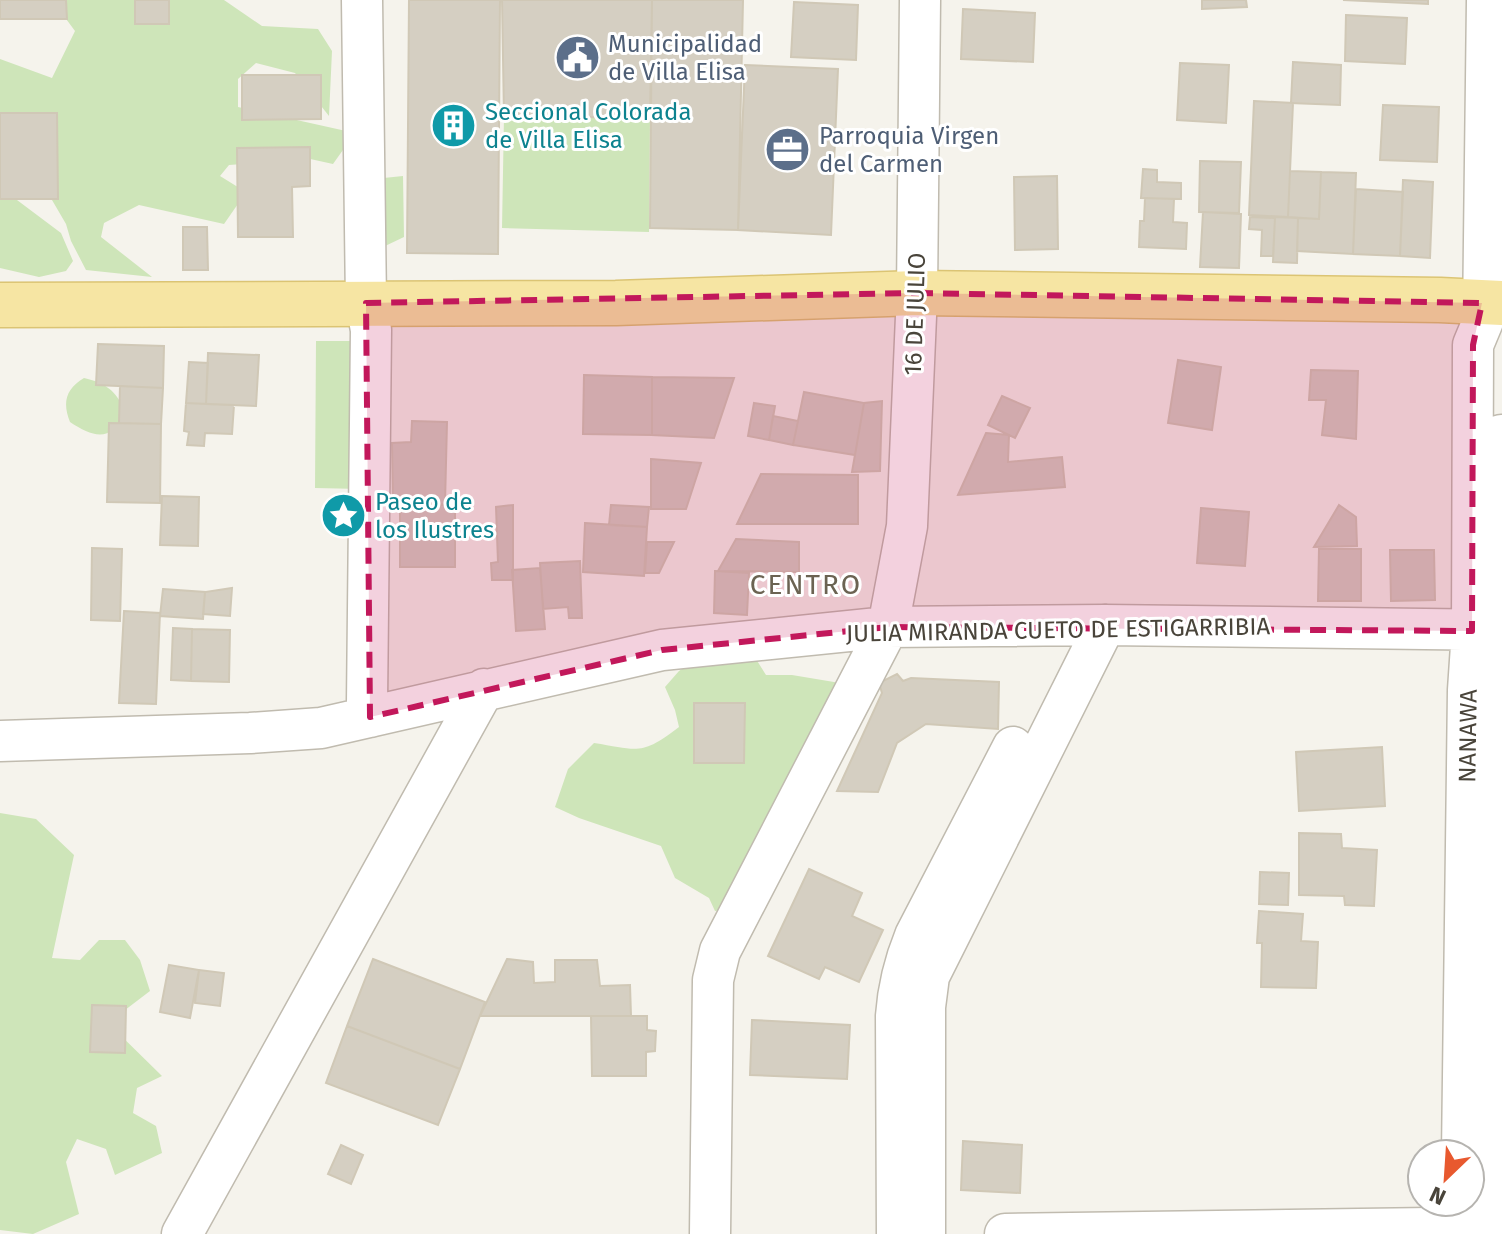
<svg xmlns="http://www.w3.org/2000/svg" width="1502" height="1234" viewBox="0 0 1502 1234" font-family="'Fira Sans',sans-serif">
  <rect width="100%" height="100%" fill="#f5f3ec"/>
  <!-- green -->
  <path fill="#cee5b9" d="M52 0H224L262 26 318 29 332 51 329 116 295 73 256 63 238 79V107L355 133 333 164 274 151 269 162 229 165 220 176 241 189 240 201 224 224 139 205 104 223 101 237 152 277 86 270 71 241 66 224 38 176 9 194 61 233 73 261 66 271 39 277 0 268V59L52 78 75 31Z
    M504 116 650 118 649 232 502 228Z
    M403 176 404 237 383 247 374 179Z
    M316 341H363L361 489 315 488Z
    M84 378C105 383 116 390 124 410 113 443 94 438 70 422 62 402 66 389 84 378Z
    M717 644 754 656 766 675H792L846 684 755 906 715 911 709 898 675 878 661 846 579 818 555 807 568 769 594 743C639 750 641 756 679 727L675 710 665 687 679 671Z
    M0 813 36 819 74 855 52 958 80 960 99 940H125L140 960 150 991 108 1023 162 1076 137 1088 133 1113 156 1126 162 1153 115 1175 106 1149 77 1139 66 1162 79 1214 33 1234 0 1230Z"/>
  <!-- building -->
  <path fill="#d5cfc2" stroke="#d0c8b6" stroke-width="2" d="M0 0H66L67 19H0Z
    M135 0H169V24H135Z
    M409 0H500L498 254 407 253Z
    M502 0H652L650 118 504 116Z
    M652 0H743L738 230 650 228Z
    M1202 0H1246L1247 7 1202 9Z
    M1343 0H1428V4Z
    M794 2 858 5 856 60 791 57Z
    M963 9 1035 13 1033 62 961 59Z
    M1346 15 1407 18 1405 64 1345 61Z
    M1293 62 1341 65 1340 105 1291 103Z
    M1180 63 1229 65 1226 123 1177 120Z
    M745 65 838 69 831 235 738 230Z
    M242 75H321V119L242 120Z
    M1254 101 1293 103 1288 217 1249 215Z
    M1383 105 1439 107 1437 162 1380 160Z
    M0 113H57L58 199H0Z
    M310 147V186L292 187 293 237H238L237 148Z
    M1200 161 1241 162 1239 213 1199 212Z
    M1143 169 1157 170V182L1181 183V199L1141 198Z
    M1290 171 1321 172 1319 219 1288 217Z
    M1321 172 1356 173 1353 254 1297 251 1298 218 1319 219Z
    M1057 176 1058 249 1015 250 1014 177Z
    M1403 180 1433 182 1430 258 1400 256Z
    M1356 189 1403 192 1400 256 1353 254Z
    M1145 198 1174 199 1173 222 1187 223 1186 249 1139 247 1140 221H1144Z
    M1203 212 1241 214 1239 268 1200 267Z
    M1250 217 1275 218 1273 256H1261L1262 230 1249 229Z
    M1275 217 1298 218 1297 263 1273 262Z
    M183 227H207L208 270H183Z
    M98 344 164 346 163 388 96 385Z
    M208 353 259 355 256 406 206 404Z
    M1178 360 1221 367 1212 430 1168 423Z
    M189 362 208 363 206 404 186 403Z
    M1311 370 1358 371 1356 439 1322 435 1326 400H1309Z
    M584 375 652 377V435L583 434Z
    M652 377 734 378 714 438 652 435Z
    M120 386 163 388 161 424 119 423Z
    M804 392 864 403 855 455 793 445Z
    M1002 396 1030 408 1015 438 988 425Z
    M882 401 880 471 852 472 864 403Z
    M186 403 234 405 232 434 205 433 204 446 187 445 189 432 184 431Z
    M754 403 775 406 769 440 748 436Z
    M773 416 798 421 793 445 769 440Z
    M412 421 447 422 445 504 393 505 392 443 411 442Z
    M109 423 161 424 160 503 107 502Z
    M986 433 1009 435 1008 462 1062 457 1065 487 958 495Z
    M651 459 701 463 686 509H651Z
    M761 474 858 475V524H737Z
    M162 496 199 497 198 546 160 545Z
    M400 505H455V567H400Z
    M513 505V580H492L491 563 498 562 496 507Z
    M611 505 649 507 647 527 609 525Z
    M1339 505 1356 517 1357 546 1314 547Z
    M1201 508 1249 512 1245 566 1197 563Z
    M585 523 647 527 644 576 583 572Z
    M736 539 799 542V572L718 571Z
    M647 542H674L659 573H645Z
    M92 548 122 549 120 621 91 620Z
    M1319 549H1361V601H1318Z
    M1390 550H1434L1435 600 1391 601Z
    M580 561 582 618H569L568 607 543 609 540 563Z
    M540 568 545 629 516 631 512 570Z
    M715 571 749 573 747 615 714 613Z
    M232 588 230 616 203 614 205 592Z
    M163 589 205 592 203 619 160 616Z
    M124 611 160 613 156 704 119 703Z
    M173 628 192 629 191 681 171 680Z
    M192 629 230 630 229 682 191 681Z
    M897 674 903 681 911 678 999 682 998 729 926 724 897 743 878 792 837 791 882 693 879 683Z
    M694 703H745L744 763H694Z
    M1382 747 1385 806 1299 811 1296 752Z
    M1299 833 1341 834 1342 848 1377 850 1374 906 1345 905 1344 896 1299 895Z
    M809 869 862 893 852 916 883 930 859 982 825 967 819 979 768 956Z
    M1260 872 1289 873 1288 905 1259 904Z
    M1259 911 1303 914 1301 941 1318 942 1316 988 1261 987 1262 943H1257Z
    M373 959 485 1002 460 1069 347 1026Z
    M507 959 533 962 534 983 555 982V960H597L600 986 630 985 631 1016H480Z
    M169 965 199 970 190 1018 160 1012Z
    M199 970 224 973 220 1006 195 1003Z
    M92 1005 126 1006 125 1053 90 1052Z
    M591 1016H647V1030L656 1031 655 1051 646 1052V1076H592Z
    M752 1020 850 1025 847 1079 750 1075Z
    M347 1026 460 1069 438 1125 326 1083Z
    M963 1141 1022 1145 1020 1193 961 1190Z
    M341 1145 363 1155 351 1184 328 1174Z"/>
  <g fill="none" stroke-linecap="round" stroke-linejoin="round">
    <defs>
      <path id="minor" d="M362 0 366 303 371 330 367 703 370 717
        M0 741 250 733 321 728 662 650 888 627 1105 625 1502 630
        M1462 1154 1468 690 1472 631 1473 345 1483 321 1487 0
        M1490 1227 1496 680 1501 630V435
        M182 1234 484 689
        M710 1234 713 980 720 951 888 627 907 526 917 293 920 0
        M897 1234 896 1016C898 987 904 963 915 936L1013 747
        M925 1234V1007L929 976 1105 625
        M1005 1234 1502 1227"/>
      <path id="major" d="M0 305 616 303 917 293 1440 300 1502 303"/>
    </defs>
    <!-- minor casing -->
    <use href="#minor" stroke="#c0bbaf" stroke-width="43"/>
    <!-- major casing -->
    <use href="#major" stroke="#dbc474" stroke-width="47"/>
    <!-- minor -->
    <use href="#minor" stroke="#fff" stroke-width="40"/>
    <!-- major -->
    <use href="#major" stroke="#f6e5a3" stroke-width="44"/>
  </g>
  <!-- marked area -->
  <path fill="#c2185b" fill-opacity="0.2" stroke="#c2185b" stroke-width="6" stroke-dasharray="16 10" stroke-linejoin="round" d="M917 293 1482 303 1473 345 1472 631 888 627 662 650 370 717 366 303Z"/>
  <!-- icons -->
  <defs>
    <symbol id="civic-disc" viewBox="-11 -11 22 22"><circle r="9.5" fill="#5c6f8a" stroke="#fff"/><path d="M-.6-6.5H3V-4.5H.6V-3L4-1V1h2V6H-6V1h2V-1L-.6-3ZM-1.2 2.5V6h2.4V2.5Z" fill="#fff"/></symbol>
    <symbol id="building-disc" viewBox="-11 -11 22 22"><circle r="9.5" fill="#0f9aa8" stroke="#fff"/><path d="M-4-6H4V6H1V3H-1V6H-4ZM-2.5-4.3h1.7v1.8h-1.7ZM.8-4.3h1.7v1.8H.8ZM-2.5-1h1.7V.8h-1.7ZM.8-1h1.7V.8H.8Z" fill="#fff"/></symbol>
    <symbol id="office-disc" viewBox="-11 -11 22 22"><circle r="9.5" fill="#5c6f8a" stroke="#fff"/><path d="M-6-3h4V-5.5h4V-3h4V5H-6ZM-1-4.5V-3h2v-1.5ZM-6 0V1H6V0Z" fill="#fff"/></symbol>
    <symbol id="sight-disc" viewBox="-11 -11 22 22"><circle r="9.5" fill="#0f9aa8" stroke="#fff"/><path d="M0-6L1.8-2.2L6-1.7L2.9 1.2L3.7 5.4L0 3.3L-3.7 5.4L-2.9 1.2L-6-1.7L-1.8-2.2Z" fill="#fff"/></symbol>
  </defs>
  <g fill-rule="evenodd">
    <use href="#civic-disc" x="552" y="32" width="51" height="51"/>
    <use href="#building-disc" x="428" y="100" width="51" height="51"/>
    <use href="#office-disc" x="762" y="124" width="51" height="51"/>
    <use href="#sight-disc" x="318" y="490" width="51" height="51"/>
  </g>
  <g text-anchor="middle" stroke-width="6" stroke-linejoin="round" paint-order="stroke">
    <!-- service labels -->
    <g font-size="24" fill="#4e5e75" stroke="#fff" text-anchor="start">
      <text x="608" y="52">Municipalidad<tspan x="608" dy="28">de Villa Elisa</tspan></text>
      <text x="819" y="144">Parroquia Virgen<tspan x="819" dy="28">del Carmen</tspan></text>
    </g>
    <!-- culture labels -->
    <g font-size="24" fill="#0d838f" stroke="#fff" text-anchor="start">
      <text x="485" y="120">Seccional Colorada<tspan x="485" dy="28">de Villa Elisa</tspan></text>
      <text x="375" y="510">Paseo de<tspan x="375" dy="28">los Ilustres</tspan></text>
    </g>
    <!-- street labels -->
    <g font-size="24" fill="#49443a" stroke="#fff">
      <text transform="translate(915 314) rotate(-88)" y="8">16 DE JULIO</text>
      <text transform="translate(1058 630) rotate(-1)" y="8">JULIA MIRANDA CUETO DE ESTIGARRIBIA</text>
      <text transform="translate(1468 736) rotate(-89)" y="8">NANAWA</text>
    </g>
    <!-- quarter labels -->
    <g font-size="28" letter-spacing="2" fill="#6b6352" stroke="#fff">
      <text x="806" y="594">CENTRO</text>
    </g>
  </g>
  <!-- north arrow -->
  <g transform="translate(1446 1178) rotate(205)"><circle r="38" fill="#ffffff" stroke="#b6b4b0" stroke-width="2"/>
  <path d="M0-6L14 30L0 20L-14 30Z" fill="#e8592f"/>
  <text y="-12" font-size="22" font-weight="bold" text-anchor="middle" fill="#49443a">N</text>
  </g>
</svg>
